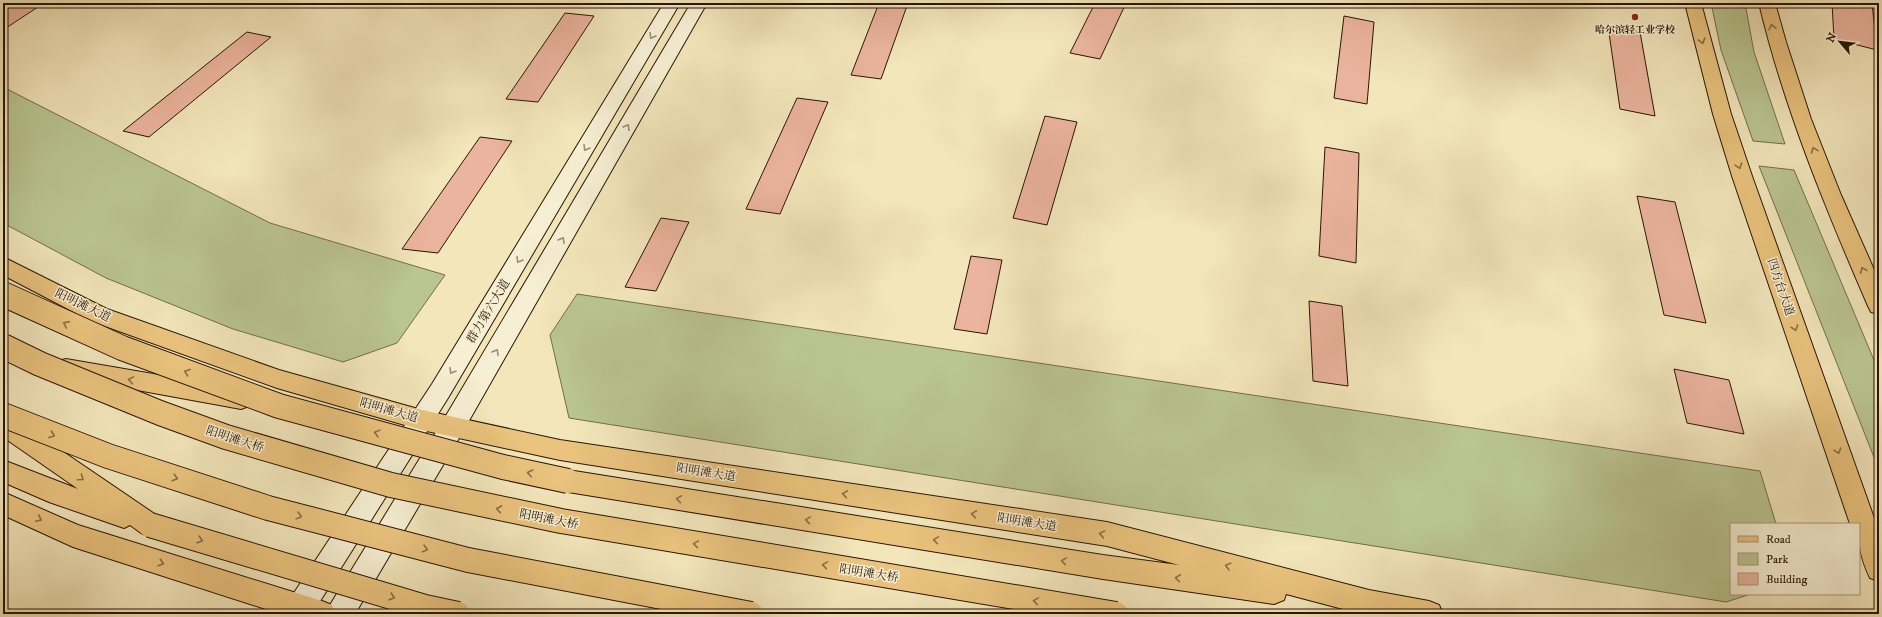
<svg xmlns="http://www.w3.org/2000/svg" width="1882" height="617" viewBox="0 0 1882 617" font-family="'IM FELL DW Pica','Noto Serif SC',serif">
  <rect width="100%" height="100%" fill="#f3e6bb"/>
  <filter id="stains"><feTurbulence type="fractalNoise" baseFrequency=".005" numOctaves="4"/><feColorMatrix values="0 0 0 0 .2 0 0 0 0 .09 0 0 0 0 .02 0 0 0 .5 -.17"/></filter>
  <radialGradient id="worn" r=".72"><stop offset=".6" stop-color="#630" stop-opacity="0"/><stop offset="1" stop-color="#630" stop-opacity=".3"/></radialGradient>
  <!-- green -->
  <path fill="#bac591" stroke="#726d4a" d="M1711 3H1745L1754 52 1785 144 1753 141 1721 50Z
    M3 87 270 223 445 275 397 343 343 362 233 329 106 278 3 223Z
    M1759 166 1794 170 1879 372V470Z
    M577 294 1760 471 1776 524H1731V594H1751L1726 602 569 418 550 335Z"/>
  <!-- building -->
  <path fill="#ebb49e" stroke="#291503" d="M16 3H44L3 30V11Z
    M879 3H908L881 79 851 75Z
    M1095 3H1126L1100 59 1070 53Z
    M1832 3H1872L1877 50 1834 39Z
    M565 13 594 16 538 102 506 99Z
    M1344 16 1374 22 1367 104 1334 98Z
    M1608 26 1640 32 1655 116 1620 109Z
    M247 32 271 37 149 137 123 131Z
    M797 98 828 102 780 214 746 209Z
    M1045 116 1077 122 1047 225 1013 218Z
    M480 137 512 141 438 253 402 249Z
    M1325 147 1359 153 1356 263 1319 256Z
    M1637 196 1675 202 1706 323 1664 315Z
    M661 218 689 222 656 291 625 287Z
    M971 256 1002 260 987 334 954 329Z
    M1309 301 1342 306 1348 386 1313 381Z
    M1674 369 1729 380 1744 434 1687 423Z"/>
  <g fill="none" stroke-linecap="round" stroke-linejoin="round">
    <defs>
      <path id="secondary" d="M664 3H680L448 398 312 614H282L286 605 432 384Z
        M691 3H707L462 433 355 614H326L330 605 444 419Z"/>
      <path id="primary" d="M1685 3H1701L1731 114 1752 176 1879 532V581L1870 578C1860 557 1859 546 1859 524H1850L1732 176 1713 114Z
        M1759 3H1775L1786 42 1811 119 1841 195 1879 281V314L1871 312 1868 306C1825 207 1784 108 1759 3Z"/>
      <path id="trunk" d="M3 257 107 309 279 370 422 410 560 440 1107 522 1369 590 1429 601 1439 605 1443 614H1362L1286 594 1284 600 1274 604 1103 579 568 492 559 489 555 481 559 473 568 470 1103 555 1179 565 1107 546 560 460 422 430 277 388 91 321 3 275Z
        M66 359 241 389 249 392 253 399 249 406 241 409 66 377 58 375 54 368 58 361Z
        M3 414 12 417 159 517 163 525 159 533 150 537 141 533 130 525 124 528 49 502 3 482V460L78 489 3 437Z
        M3 492 78 525 322 601 332 605 336 614H281L73 547 3 515Z"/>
    </defs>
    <!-- secondary casing -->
    <use href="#secondary" stroke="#291503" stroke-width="2"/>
    <!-- primary casing -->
    <use href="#primary" stroke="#291503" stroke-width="2"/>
    <!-- trunk casing -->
    <use href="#trunk" stroke="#291503" stroke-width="2"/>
    <!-- secondary -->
    <use href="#secondary" fill="#f7efd3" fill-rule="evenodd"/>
    <!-- primary -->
    <use href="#primary" fill="#eac37e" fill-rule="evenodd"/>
    <!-- trunk -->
    <use href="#trunk" fill="#eac37e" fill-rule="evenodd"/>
    <defs>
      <path id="trunk-bridge" d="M3 294 122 348 279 406 503 467 568 481
        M3 346 40 364 160 413 226 437 391 485 561 521 1116 614
        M3 415 108 456 268 508 468 560 751 614
        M150 525 425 607 458 614"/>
    </defs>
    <!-- trunk-bridge casing -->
    <use href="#trunk-bridge" stroke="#291503" stroke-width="26" stroke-linecap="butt"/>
    <!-- trunk-bridge -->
    <use href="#trunk-bridge" stroke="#eac37e" stroke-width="24"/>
  </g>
  <!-- one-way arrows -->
  <defs><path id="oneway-chevron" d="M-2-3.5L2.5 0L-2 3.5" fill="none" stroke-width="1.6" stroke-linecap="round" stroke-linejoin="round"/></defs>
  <g stroke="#8a6c40">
    <use href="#oneway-chevron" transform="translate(1772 27) rotate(-103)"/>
    <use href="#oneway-chevron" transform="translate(1702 41) rotate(75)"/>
    <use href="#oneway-chevron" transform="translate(1814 150) rotate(-111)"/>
    <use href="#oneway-chevron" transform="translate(1739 166) rotate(72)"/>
    <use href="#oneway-chevron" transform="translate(1863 270) rotate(-114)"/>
    <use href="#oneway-chevron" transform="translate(66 324) rotate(-154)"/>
    <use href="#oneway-chevron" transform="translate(1795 328) rotate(71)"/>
    <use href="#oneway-chevron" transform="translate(187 372) rotate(-160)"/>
    <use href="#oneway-chevron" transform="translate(131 380) rotate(-170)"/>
    <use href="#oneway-chevron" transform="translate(377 433) rotate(-165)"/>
    <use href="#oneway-chevron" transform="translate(52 435) rotate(21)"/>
    <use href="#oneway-chevron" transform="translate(1838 451) rotate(71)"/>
    <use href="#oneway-chevron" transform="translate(530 473) rotate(-167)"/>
    <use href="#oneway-chevron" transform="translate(81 478) rotate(35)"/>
    <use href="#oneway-chevron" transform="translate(175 478) rotate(18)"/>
    <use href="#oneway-chevron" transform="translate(845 494) rotate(-171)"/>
    <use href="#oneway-chevron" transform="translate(679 499) rotate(-171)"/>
    <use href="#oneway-chevron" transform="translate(499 509) rotate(-169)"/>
    <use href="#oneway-chevron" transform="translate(974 514) rotate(-171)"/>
    <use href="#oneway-chevron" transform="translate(299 516) rotate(15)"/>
    <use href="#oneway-chevron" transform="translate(39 519) rotate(25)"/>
    <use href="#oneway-chevron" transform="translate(808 520) rotate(-171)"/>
    <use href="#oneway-chevron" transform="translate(1102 534) rotate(-170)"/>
    <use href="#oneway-chevron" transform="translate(200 540) rotate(17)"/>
    <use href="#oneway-chevron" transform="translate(936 540) rotate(-171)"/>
    <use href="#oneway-chevron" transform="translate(696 544) rotate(-171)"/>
    <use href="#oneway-chevron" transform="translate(425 549) rotate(15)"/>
    <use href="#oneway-chevron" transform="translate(1064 561) rotate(-171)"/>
    <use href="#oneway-chevron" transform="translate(161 563) rotate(18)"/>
    <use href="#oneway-chevron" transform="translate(825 565) rotate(-171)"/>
    <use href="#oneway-chevron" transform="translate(1228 566) rotate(-165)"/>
    <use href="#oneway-chevron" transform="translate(1178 578) rotate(-172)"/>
    <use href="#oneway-chevron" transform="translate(392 597) rotate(17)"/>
    <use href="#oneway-chevron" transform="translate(1036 601) rotate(-171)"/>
  </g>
  <g stroke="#9a8d75">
    <use href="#oneway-chevron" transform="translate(652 36) rotate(121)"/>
    <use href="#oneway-chevron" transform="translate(627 127) rotate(-60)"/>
    <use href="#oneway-chevron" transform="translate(586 148) rotate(121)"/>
    <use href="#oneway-chevron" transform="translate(562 240) rotate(-60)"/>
    <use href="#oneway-chevron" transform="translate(519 260) rotate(121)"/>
    <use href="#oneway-chevron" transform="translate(496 352) rotate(-60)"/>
    <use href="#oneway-chevron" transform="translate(452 371) rotate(121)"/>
  </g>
  <!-- markers -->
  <circle fill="#8f2418" stroke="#f7efd3" stroke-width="1.5" cx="1635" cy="17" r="4"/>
  <g text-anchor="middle" stroke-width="3" stroke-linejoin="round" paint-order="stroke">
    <!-- far-poi labels -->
    <g font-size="10" font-weight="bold" fill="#291503" stroke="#f7efd3">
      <text x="1635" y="33">哈尔滨轻工业学校</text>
    </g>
    <!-- street labels -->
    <g font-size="12" fill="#291503" stroke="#f7efd3">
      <text transform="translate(1781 287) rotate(71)" y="4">四方台大道</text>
      <text transform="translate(83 305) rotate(26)" y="4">阳明滩大道</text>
      <text transform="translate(488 311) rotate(-59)" y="4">群力第六大道</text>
      <text transform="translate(389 410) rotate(16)" y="4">阳明滩大道</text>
      <text transform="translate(235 439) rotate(18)" y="4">阳明滩大桥</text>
      <text transform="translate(706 472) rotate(9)" y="4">阳明滩大道</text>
      <text transform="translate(549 519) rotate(11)" y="4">阳明滩大桥</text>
      <text transform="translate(1027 522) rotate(9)" y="4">阳明滩大道</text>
      <text transform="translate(869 573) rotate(9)" y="4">阳明滩大桥</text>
    </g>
  </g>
  <!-- margin -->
  <rect width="1882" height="617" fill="none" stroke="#f3e6bb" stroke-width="16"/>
  <rect x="4" y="4" width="1874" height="609" fill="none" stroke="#291503" stroke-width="2"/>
  <rect x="8" y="8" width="1866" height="601" fill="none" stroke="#291503"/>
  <!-- legend -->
  <rect x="1730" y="523" width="130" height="72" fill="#f7efd3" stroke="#a59880"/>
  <rect x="1738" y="536" width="20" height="6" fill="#eac37e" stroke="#a59880"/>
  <text x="1766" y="543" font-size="12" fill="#291503">Road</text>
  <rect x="1738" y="553" width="20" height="12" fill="#bac591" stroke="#a59880"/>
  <text x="1766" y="563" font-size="12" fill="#291503">Park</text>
  <rect x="1738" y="573" width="20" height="12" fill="#ebb49e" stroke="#a59880"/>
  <text x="1766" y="583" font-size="12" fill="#291503">Building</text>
  <!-- north arrow -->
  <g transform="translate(1840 42) rotate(298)" stroke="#f7efd3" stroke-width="3" paint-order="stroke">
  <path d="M0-3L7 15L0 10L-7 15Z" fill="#291503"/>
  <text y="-6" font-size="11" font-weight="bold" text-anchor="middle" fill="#291503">N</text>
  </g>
  <rect width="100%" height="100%" filter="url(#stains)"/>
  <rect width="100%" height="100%" fill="url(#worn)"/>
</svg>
